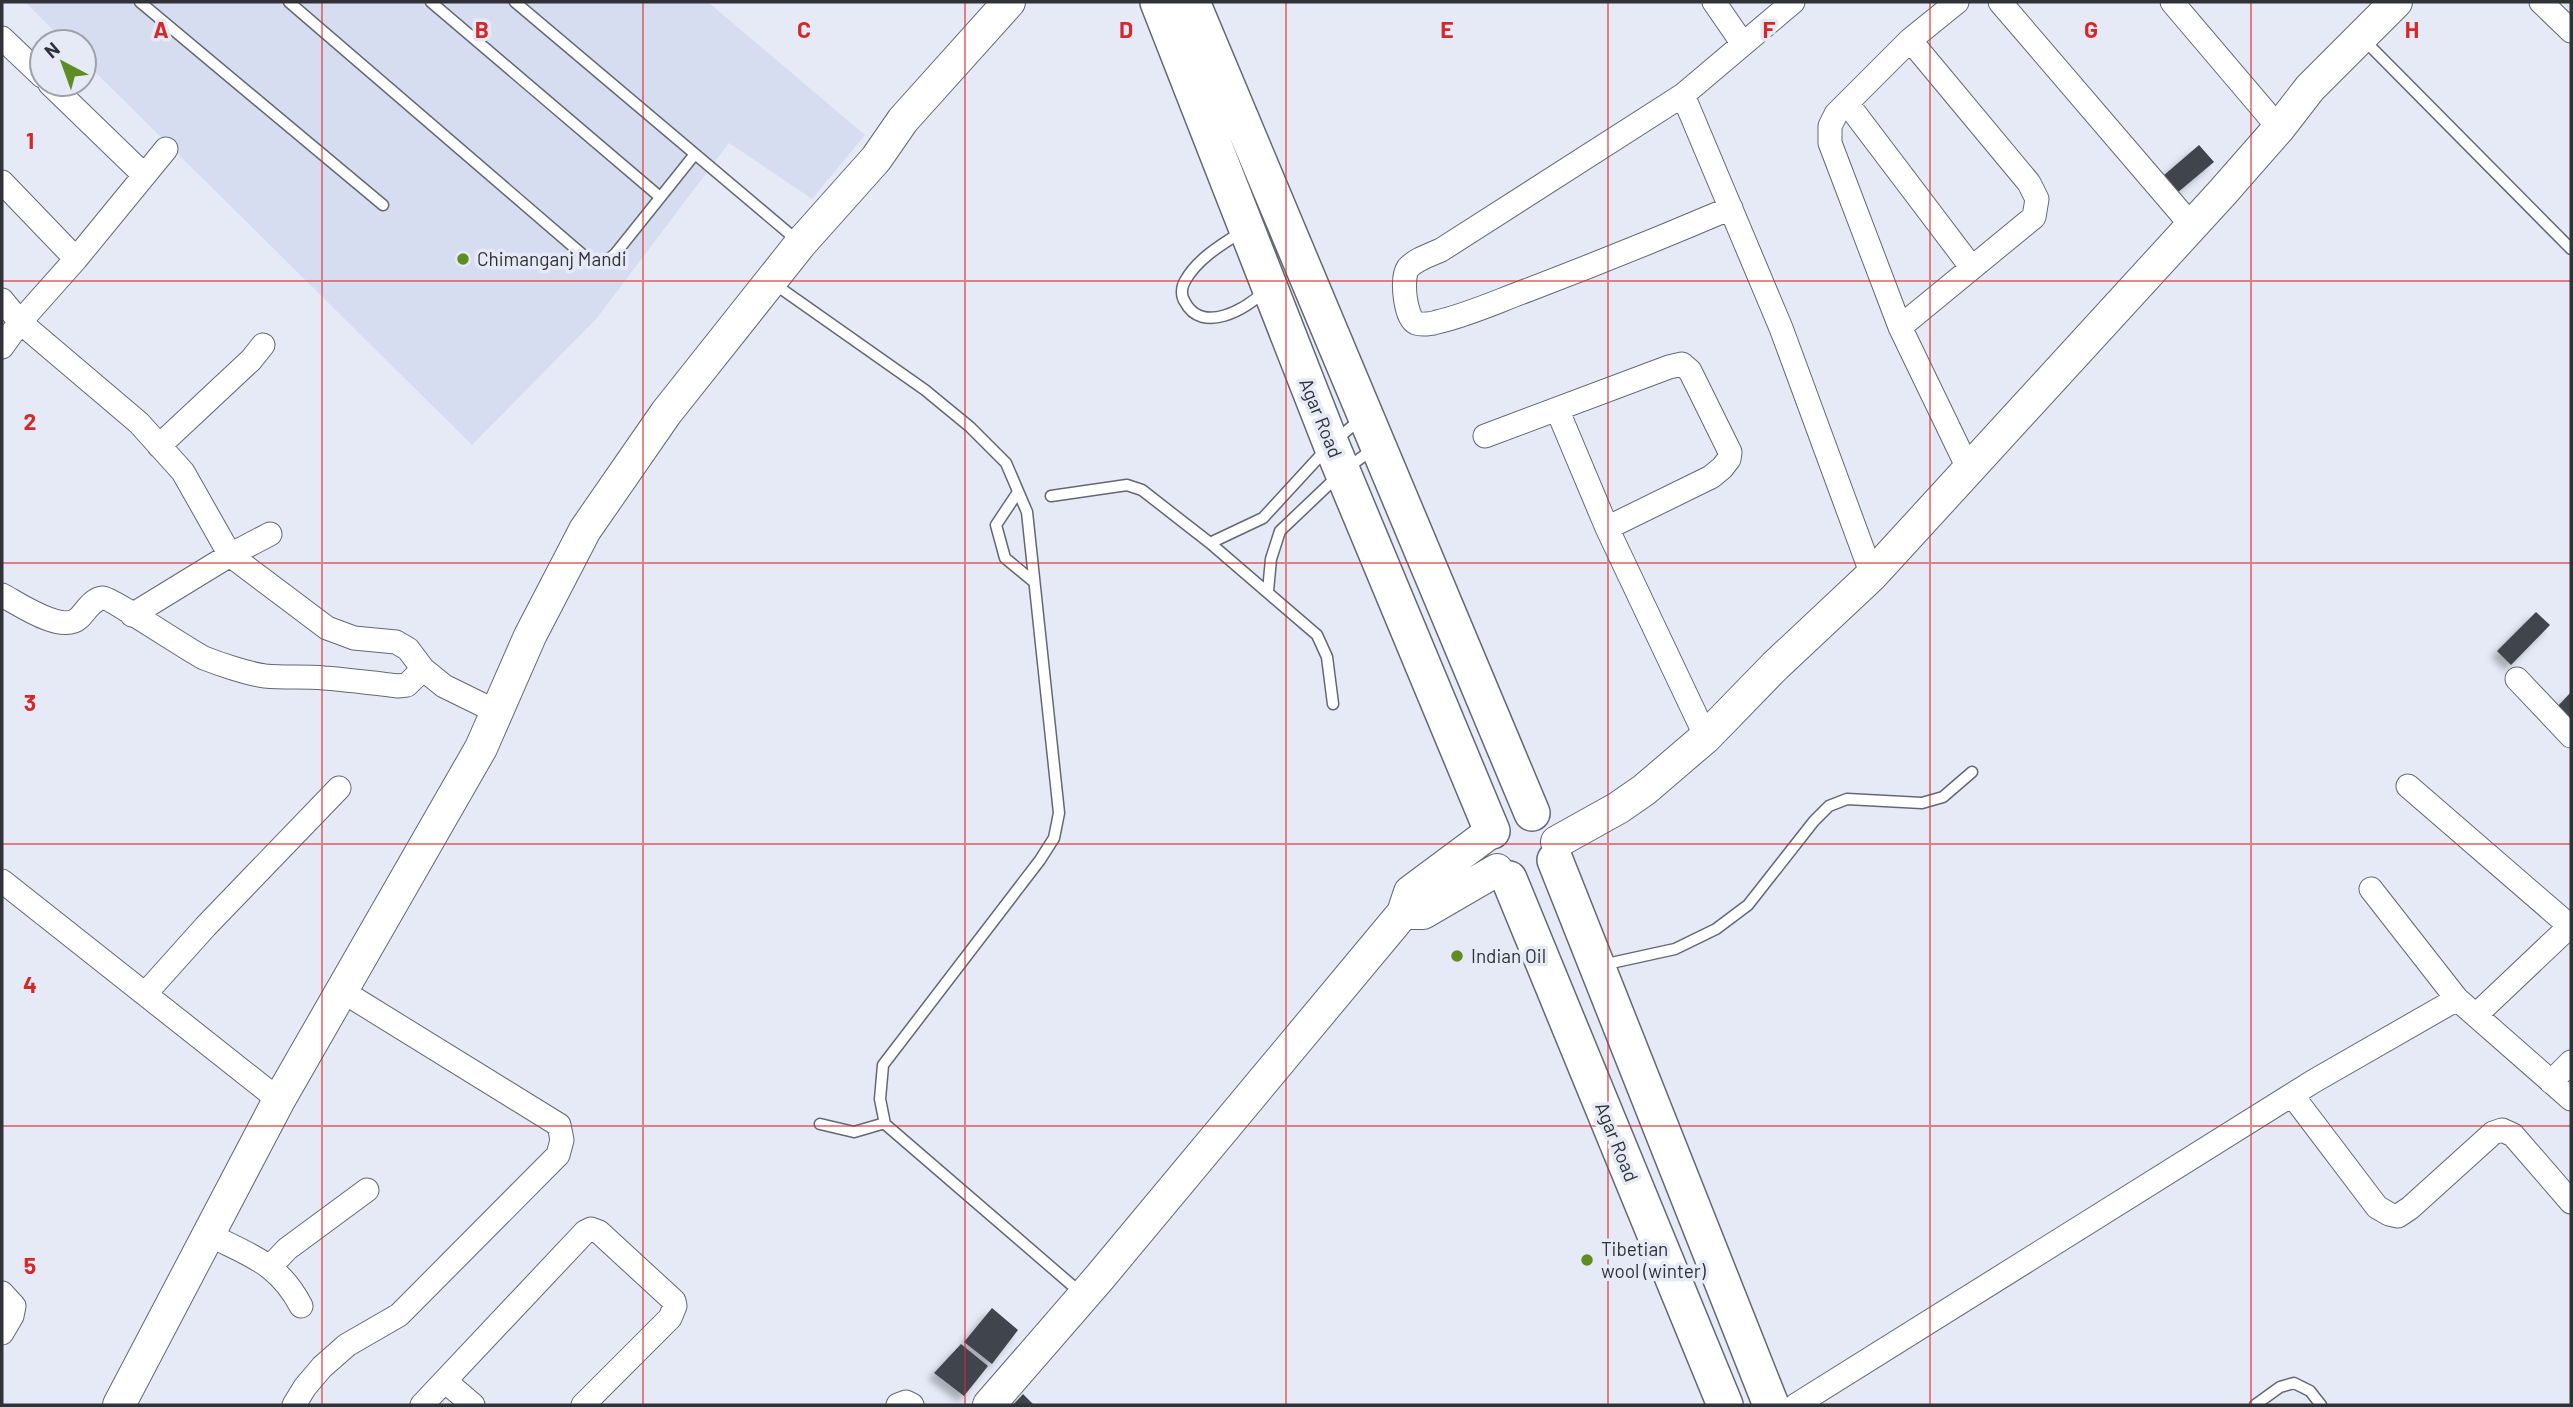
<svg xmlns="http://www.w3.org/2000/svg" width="2573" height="1407" viewBox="0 0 2573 1407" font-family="Barlow,sans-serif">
  <defs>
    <filter id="shadow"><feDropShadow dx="-6" dy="6" stdDeviation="3.5" flood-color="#0004"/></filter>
  </defs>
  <rect width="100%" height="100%" fill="#e6eaf7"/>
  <!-- built -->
  <path fill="#d7ddf1" d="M25 2H708L865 135 812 199 729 143 597 318 472 445 84 61V42H65Z"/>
  <!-- building -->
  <path fill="#41444e" filter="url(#shadow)" d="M2199 145 2214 162 2177 193 2163 176Z
    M2536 612 2550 625 2511 665 2497 651Z
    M2571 692V721L2557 707Z
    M992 1308 1018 1330 992 1364 964 1342Z
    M961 1344 988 1366 964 1396 934 1373Z
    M1023 1394 1034 1405H1013Z"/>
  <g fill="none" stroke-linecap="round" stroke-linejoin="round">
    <defs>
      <path id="lane" d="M140 2 383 205
        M289 2 583 255C595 262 604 264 615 254L695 154
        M431 2 660 197
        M515 2 798 241
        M2363 39 2571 249
        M1243 231C1222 244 1197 259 1185 281 1181 288 1181 296 1185 302 1202 335 1246 309 1265 291
        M773 283 925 390 970 427 1006 463 1027 512 1059 813 1054 838 1040 860 883 1065 880 1099 885 1124 1081 1293
        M1018 492 996 525 1005 558 1034 582
        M1051 496 1127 485 1142 490 1210 543 1317 635 1327 657 1333 704
        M1210 543 1263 518 1331 444 1362 418
        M1268 591 1271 559 1280 531 1342 472 1373 449
        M1602 965 1675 949 1716 929 1748 905 1814 821 1829 806 1847 799 1922 803 1943 797 1972 772
        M820 1124 854 1132 885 1123
        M2255 1405 2280 1387 2294 1383 2310 1391 2321 1405"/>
      <path id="street" d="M1714 2 1743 44
        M1793 2 1683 95 1781 328 1872 575
        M1957 2 1910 40 1836 114 1830 126V143L1900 327 1968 468
        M2000 2 2192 226
        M2172 2 2279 128
        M2541 2 2571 31
        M2 38 42 76
        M50 84 144 175
        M1683 95 1441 250C1430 255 1416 259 1408 268 1401 278 1405 318 1416 323 1421 325 1432 324 1437 322 1468 315 1498 301 1528 290 1596 264 1663 237 1731 208
        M1847 103 1972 268
        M2 182 76 259
        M2 300 20 322 139 423 183 472 230 555 327 628 354 638 396 642 408 649 423 669 444 686 497 712
        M1900 327 2034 217 2037 199 2029 183 1910 40
        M2 347 20 322 76 259 166 149
        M1557 409 1607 528 1706 737
        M1485 436 1669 367 1682 364 1690 371 1730 452 1729 459 1722 468 1711 477 1607 528
        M159 446 251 360 263 345
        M2 595C19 604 62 634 79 618 86 611 92 599 103 598 111 598 188 650 204 658 219 664 249 674 265 676 285 678 305 676 324 678 349 680 374 683 398 686L407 685 423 669
        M132 615 230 555 270 534
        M2517 679 2571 736
        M2408 786 2571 927
        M2 881 279 1100
        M2371 889 2457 999
        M145 994 206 926 339 788
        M2476 1015 2570 926
        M2551 1082 2571 1062
        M2292 1095 2377 1207 2389 1214 2398 1216 2410 1208 2493 1133 2502 1130 2513 1135 2571 1202
        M208 1234C250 1256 278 1262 301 1306
        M271 1266 287 1249 367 1190
        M2 1293 14 1306 12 1316 2 1333
        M445 1381 473 1405
        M294 1405 305 1387 322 1367 347 1345 399 1315 558 1155 562 1140 559 1125 342 991
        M422 1405 585 1232 591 1229 599 1232 674 1301 675 1306 670 1318 583 1405
        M898 1405 906 1402 912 1405
        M1796 1405 2314 1081 2457 999 2571 1099"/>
      <path id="secondary" d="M1492 831 1410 892 1403 913H1423L1497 870
        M1557 842 1618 808 1644 790 1706 737 1775 666 1872 575 2222 193 2279 128 2310 88 2396 2
        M119 1405 279 1100 481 748 530 636 585 530 666 413 801 243 876 159 903 120 1009 2
        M989 1405 1100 1277 1403 913"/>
      <path id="primary" d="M1158 2 1331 444 1492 831
        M1192 2 1532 813
        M1555 860 1771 1405
        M1509 879 1725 1405"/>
    </defs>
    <!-- lane casing -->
    <use href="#lane" stroke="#646873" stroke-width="13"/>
    <!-- street casing -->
    <use href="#street" stroke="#646873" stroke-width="25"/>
    <!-- secondary casing -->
    <use href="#secondary" stroke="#646873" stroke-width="34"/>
    <!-- primary casing -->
    <use href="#primary" stroke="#646873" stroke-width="38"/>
    <!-- lane -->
    <use href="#lane" stroke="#fff" stroke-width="10"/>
    <!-- street -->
    <use href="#street" stroke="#fff" stroke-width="23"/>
    <!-- secondary -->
    <use href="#secondary" stroke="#fff" stroke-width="32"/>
    <!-- primary -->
    <use href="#primary" stroke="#fff" stroke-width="35"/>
  </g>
  <!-- grid -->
  <path fill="none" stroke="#d62828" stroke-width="2" stroke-opacity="0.55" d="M322 2V1405M643 2V1405M965 2V1405M1286 2V1405M1608 2V1405M1930 2V1405M2251 2V1405M2 281H2571M2 563H2571M2 844H2571M2 1126H2571"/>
  <!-- markers -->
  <g fill="#5c8e24" stroke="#e6eaf7" stroke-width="2.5">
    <circle cx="463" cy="259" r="7"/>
    <circle cx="1457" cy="956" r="7"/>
    <circle cx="1587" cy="1260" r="7"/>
  </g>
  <g text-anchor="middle" stroke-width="7" stroke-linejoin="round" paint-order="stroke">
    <!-- poi labels -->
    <g font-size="19" fill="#313237" stroke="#e6eaf7" text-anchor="start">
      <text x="477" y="266">Chimanganj Mandi</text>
      <text x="1471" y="963">Indian Oil</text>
      <text x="1601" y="1256">Tibetian<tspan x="1601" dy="22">wool (winter)</tspan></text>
    </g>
    <!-- street labels -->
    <g font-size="19" fill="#313237" stroke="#e6eaf7">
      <text transform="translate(1321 418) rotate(68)" y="7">Agar Road</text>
      <text transform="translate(1617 1142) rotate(68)" y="7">Agar Road</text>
    </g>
  </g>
  <g font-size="23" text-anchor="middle" font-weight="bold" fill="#d62828" stroke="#e6eaf7" stroke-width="7" stroke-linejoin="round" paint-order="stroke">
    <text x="161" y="38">A</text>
    <text x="482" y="38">B</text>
    <text x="804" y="38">C</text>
    <text x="1126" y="38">D</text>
    <text x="1447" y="38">E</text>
    <text x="1769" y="38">F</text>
    <text x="2091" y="38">G</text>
    <text x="2412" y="38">H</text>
    <text x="30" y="149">1</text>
    <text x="30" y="430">2</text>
    <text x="30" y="711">3</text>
    <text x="30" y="993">4</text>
    <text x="30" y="1274">5</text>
  </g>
  <!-- border -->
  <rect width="2573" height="1407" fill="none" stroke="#313237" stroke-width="7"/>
  <!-- north arrow -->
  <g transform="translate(63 63) rotate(319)"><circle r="33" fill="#e6eaf7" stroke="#9ea0aa" stroke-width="2"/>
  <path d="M0-5L12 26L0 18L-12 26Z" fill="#5c8e24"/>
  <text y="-10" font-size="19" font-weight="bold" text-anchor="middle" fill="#313237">N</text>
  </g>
</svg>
